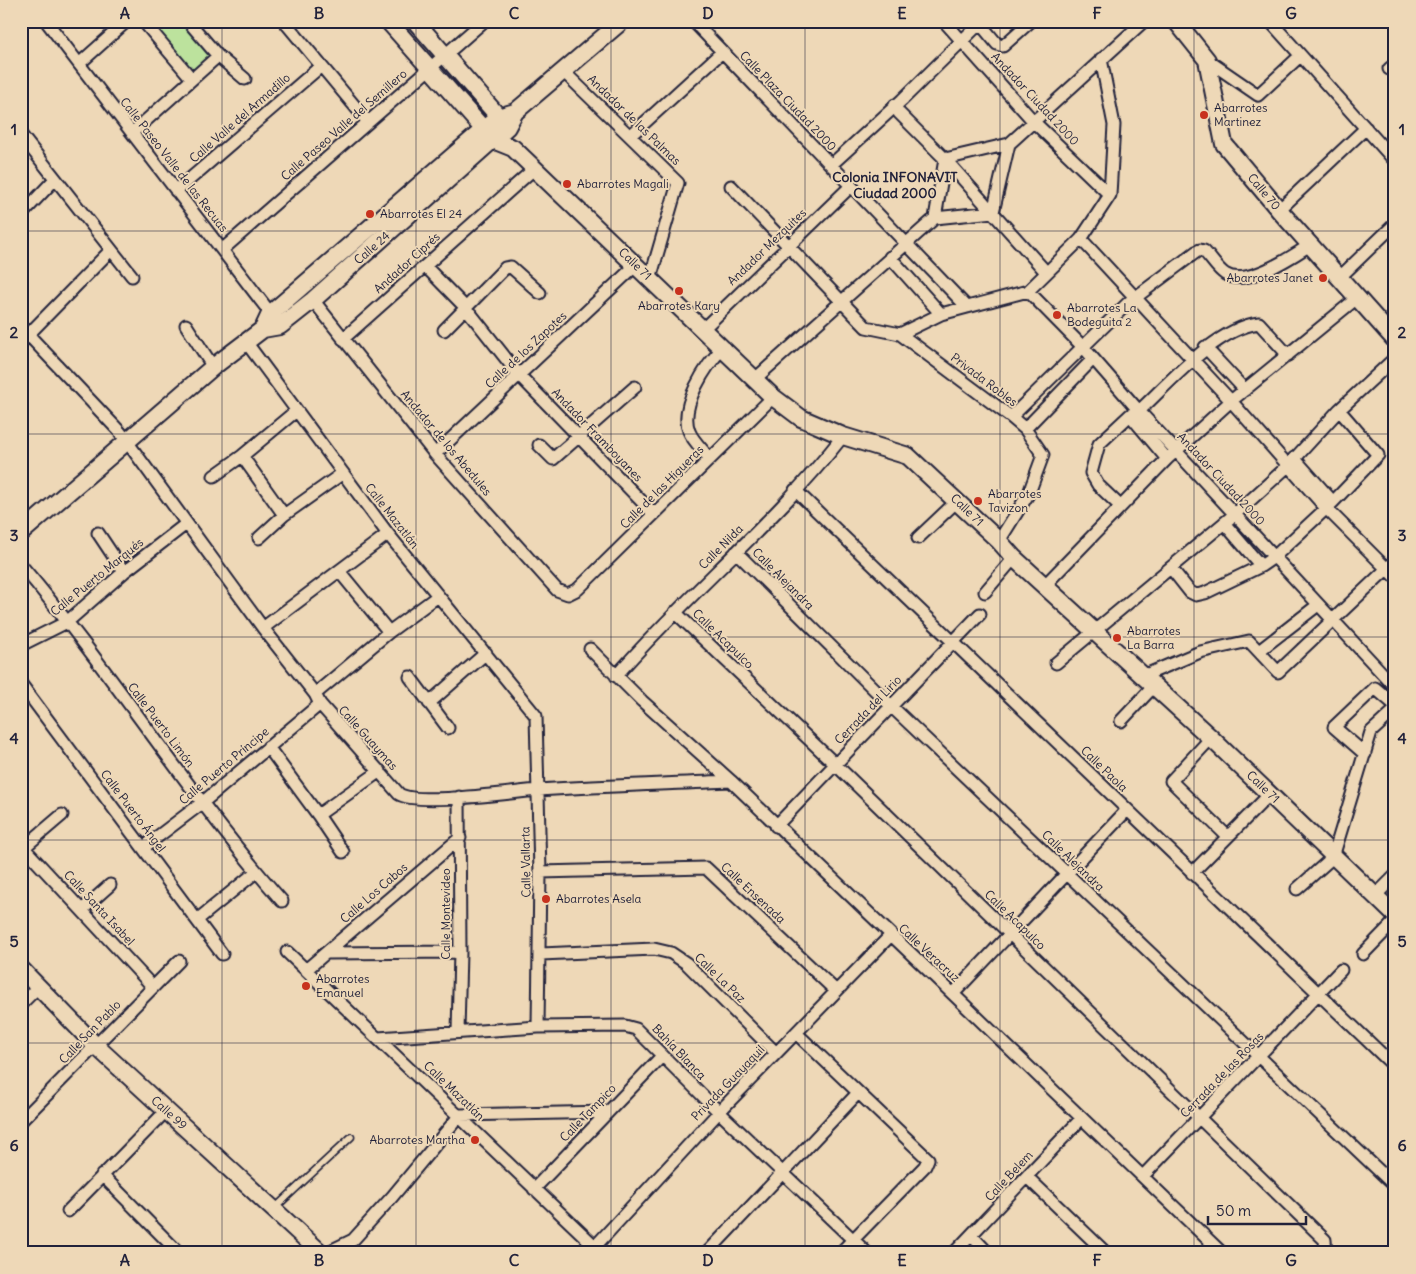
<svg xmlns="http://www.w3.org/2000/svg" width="1416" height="1274" viewBox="0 0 1416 1274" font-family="Delius,sans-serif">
  <rect width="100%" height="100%" fill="#eed8b7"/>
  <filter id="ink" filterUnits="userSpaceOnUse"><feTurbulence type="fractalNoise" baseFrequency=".02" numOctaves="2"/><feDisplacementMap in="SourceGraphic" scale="10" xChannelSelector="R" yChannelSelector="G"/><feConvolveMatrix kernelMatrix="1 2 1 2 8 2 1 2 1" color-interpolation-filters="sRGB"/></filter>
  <g filter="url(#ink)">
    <!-- green -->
    <path fill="#bce29d" stroke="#6f826c" d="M143 21H188L218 56 192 79Z"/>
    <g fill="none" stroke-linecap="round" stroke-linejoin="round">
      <defs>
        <path id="lane" d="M276 1207 351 1137"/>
        <path id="street" d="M46 21 275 319
          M143 21 192 79
          M188 21 218 56 245 79
          M284 21 368 122
          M693 21 967 307
          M944 21 1035 123 1110 195
          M978 21 997 44 1003 46 1031 21
          M1270 21 1395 161
          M1101 59 1114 125 1110 195
          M1207 60 1258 95 1300 56
          M79 64 127 21
          M1389 69 1395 64
          M563 71 678 183 650 279
          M895 105 899 113 945 159 1046 272
          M132 133 218 56
          M21 135 132 276
          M630 136 722 52
          M831 165 902 100 980 23
          M731 186 866 327 900 334 941 314 1028 291 1081 239 1110 195
          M176 191 321 66
          M1279 210 1366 128
          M21 215 55 179
          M935 218 993 212 1009 144
          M1081 239 1231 401 1325 507 1395 577
          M222 250 484 21
          M890 257 941 314
          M425 266 466 308 519 375 654 514
          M1339 278 1395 224
          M1028 291 1084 348 1139 411 1395 687
          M313 300 435 454 557 590 568 594 578 589 773 397
          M186 325 213 367
          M21 327 120 432 263 628 315 694 320 704 399 794C418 806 512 792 539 790 603 786 667 784 731 781
          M703 329 851 186
          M444 330 505 268 511 267 540 293
          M900 334 1011 417 1025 429 1043 455 1029 493 999 541
          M343 339 535 168
          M21 342 111 250
          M246 342 388 534 536 716 540 872 538 1027
          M1205 347 1245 390
          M755 379 935 218 945 159 1009 144 1144 21
          M1130 415 1167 459
          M1011 417 1128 303 1196 252 1200 250 1204 251C1211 258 1217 269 1225 274 1246 288 1293 256 1310 245
          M1025 429 1093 359
          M539 445 553 459 635 387
          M435 454 636 265
          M242 456 284 515
          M1294 458 1333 502
          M710 459C704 451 692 440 689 431 679 406 706 365 723 348
          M214 476 242 456 296 411
          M795 490 1395 1067
          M1120 506 1098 485 1091 473 1099 444 1130 415 1139 411C1170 382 1217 328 1259 323L1288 355
          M1224 523 1261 566
          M98 533 124 572
          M259 538 284 515 343 473
          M918 538 957 501
          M736 552 891 706 1395 1186
          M21 565C113 673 188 794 282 901
          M1171 568 1190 592 1196 595 1205 593 1261 566 1274 557 1333 502 1378 455 1339 410
          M339 571 389 632
          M1044 586 1167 459 1231 401 1357 298
          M985 592 1014 558
          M675 612 835 764 1325 1240 1326 1253
          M263 628 388 534
          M21 645 67 622 124 572 186 524
          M590 649 642 701 731 781 953 994 1222 1253
          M1259 651 1318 605
          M1056 663 1235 514 1288 466 1339 410 1395 358
          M616 676C688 593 775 523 843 436
          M1143 676 1200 652 1249 641 1278 672 1395 561
          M410 677 448 728
          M21 684 222 954
          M315 694 389 632 438 596
          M429 703 486 653
          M1121 721 1153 687
          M1211 738 1171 781 1227 836
          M268 747 318 815 343 852
          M1365 754 1334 727 1375 688 1395 705
          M318 815 380 771
          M776 826 980 614
          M144 847 202 803 320 704
          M24 848 153 987
          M21 850 62 815
          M540 872 706 868 836 991
          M1192 873 1270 794
          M1297 889 1333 857 1371 732 1395 710
          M1375 896 1395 876
          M82 910 110 885
          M197 920 256 872
          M287 952 602 1253
          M326 953 460 952
          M541 954 654 949 671 953 686 963 776 1053
          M1363 954 1395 921
          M307 969 460 838
          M953 994 1127 810
          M21 1004 38 987
          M458 1032 460 952 459 797
          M796 1033 928 1159 925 1166 840 1253
          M378 1038 538 1027 625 1026 636 1029 719 1112 867 1253
          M21 1121 179 961
          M102 1175 179 1253
          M1143 1176 1341 970
          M1027 1177 1106 1253
          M534 1189 662 1056
          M68 1211 166 1111
          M971 1235 988 1253
          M326 1253 353 1240 392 1197 460 1115 607 1112
          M589 1253 719 1112 890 936
          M707 1253 858 1093
          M954 1253 1082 1118"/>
        <path id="secondary" d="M388 21 493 140 513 148 773 397 801 418 843 436 908 456 999 541 1014 558 1211 738 1395 915
          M415 21 505 124
          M1176 21 1207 60 1224 144 1279 210 1395 340
          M263 329 280 326 313 300 507 127 515 112 622 21
          M21 533 213 367 263 329 270 314 498 117 515 112
          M21 969 96 1046 321 1253"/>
      </defs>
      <!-- lane casing -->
      <use href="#lane" stroke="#22223b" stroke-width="9"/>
      <!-- street casing -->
      <use href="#street" stroke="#22223b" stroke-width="15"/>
      <!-- secondary casing -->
      <use href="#secondary" stroke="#22223b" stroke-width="20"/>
      <!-- lane -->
      <use href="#lane" stroke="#eed8b7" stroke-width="5.5"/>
      <!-- street -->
      <use href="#street" stroke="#eed8b7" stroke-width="11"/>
      <!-- secondary -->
      <use href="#secondary" stroke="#eed8b7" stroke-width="16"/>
    </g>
  </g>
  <!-- grid -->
  <path fill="none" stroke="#22223b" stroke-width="1" stroke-opacity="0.55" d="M222 21V1253M416 21V1253M611 21V1253M805 21V1253M1000 21V1253M1194 21V1253M21 231H1395M21 434H1395M21 637H1395M21 840H1395M21 1043H1395"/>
  <!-- markers -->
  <g fill="#c8321e" stroke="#eed8b7" stroke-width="2">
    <circle cx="1204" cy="115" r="5"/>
    <circle cx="567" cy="184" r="5"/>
    <circle cx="370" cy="214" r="5"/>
    <circle cx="1323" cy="278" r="5"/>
    <circle cx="679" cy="291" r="5"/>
    <circle cx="1057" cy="315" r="5"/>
    <circle cx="978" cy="501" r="5"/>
    <circle cx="1117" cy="638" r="5"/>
    <circle cx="546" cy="899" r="5"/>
    <circle cx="306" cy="986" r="5"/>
    <circle cx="475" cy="1140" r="5"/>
  </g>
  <g text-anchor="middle" stroke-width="4" stroke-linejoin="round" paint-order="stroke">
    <!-- street labels -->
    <g font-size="12" fill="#22223b" stroke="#eed8b7">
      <text transform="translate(1035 99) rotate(47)" y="4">Andador Ciudad 2000</text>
      <text transform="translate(788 101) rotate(46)" y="4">Calle Plaza Ciudad 2000</text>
      <text transform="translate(240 118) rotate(-41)" y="4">Calle Valle del Armadillo</text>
      <text transform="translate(634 120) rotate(44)" y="4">Andador de las Palmas</text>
      <text transform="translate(344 125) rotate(-41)" y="4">Calle Paseo Valle del Semillero</text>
      <text transform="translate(174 165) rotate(52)" y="4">Calle Paseo Valle de las Recuas</text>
      <text transform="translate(1264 192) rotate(50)" y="4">Calle 70</text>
      <text transform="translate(767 247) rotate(-44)" y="4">Andador Mezquites</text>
      <text transform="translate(372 248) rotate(-41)" y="4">Calle 24</text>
      <text transform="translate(407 263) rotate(-42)" y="4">Andador Ciprés</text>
      <text transform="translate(635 264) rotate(44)" y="4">Calle 71</text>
      <text transform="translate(526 350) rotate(-43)" y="4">Calle de los Zapotes</text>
      <text transform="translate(984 380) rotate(37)" y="4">Privada Robles</text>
      <text transform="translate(597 435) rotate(46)" y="4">Andador Framboyanes</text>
      <text transform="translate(446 443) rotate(50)" y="4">Andador de los Abedules</text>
      <text transform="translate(1221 479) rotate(47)" y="4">Andador Ciudad 2000</text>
      <text transform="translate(662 487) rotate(-45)" y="4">Calle de las Higueras</text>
      <text transform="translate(967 510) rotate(44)" y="4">Calle 71</text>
      <text transform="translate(392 516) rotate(52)" y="4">Calle Mazatlán</text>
      <text transform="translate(721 547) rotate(-45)" y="4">Calle Nilda</text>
      <text transform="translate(97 577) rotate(-39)" y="4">Calle Puerto Marqués</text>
      <text transform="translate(783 579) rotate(45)" y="4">Calle Alejandra</text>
      <text transform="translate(723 639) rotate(44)" y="4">Calle Acapulco</text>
      <text transform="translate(868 710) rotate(-46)" y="4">Cerrada del Lirio</text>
      <text transform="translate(161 725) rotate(53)" y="4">Calle Puerto Limón</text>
      <text transform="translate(368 738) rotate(48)" y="4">Calle Guaymas</text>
      <text transform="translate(224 766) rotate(-40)" y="4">Calle Puerto Príncipe</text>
      <text transform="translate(1104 769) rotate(44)" y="4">Calle Paola</text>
      <text transform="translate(1263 787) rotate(44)" y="4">Calle 71</text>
      <text transform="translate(133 811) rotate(53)" y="4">Calle Puerto Ángel</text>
      <text transform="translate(1073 861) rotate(44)" y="4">Calle Alejandra</text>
      <text transform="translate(526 862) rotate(-91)" y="4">Calle Vallarta</text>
      <text transform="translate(374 893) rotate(-41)" y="4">Calle Los Cabos</text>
      <text transform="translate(753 893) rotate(43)" y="4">Calle Ensenada</text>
      <text transform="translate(99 908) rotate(47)" y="4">Calle Santa Isabel</text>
      <text transform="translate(446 914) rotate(-90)" y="4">Calle Montevideo</text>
      <text transform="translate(1015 920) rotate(44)" y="4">Calle Acapulco</text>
      <text transform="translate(929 953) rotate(43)" y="4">Calle Veracruz</text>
      <text transform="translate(720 978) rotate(44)" y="4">Calle La Paz</text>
      <text transform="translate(90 1032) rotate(-46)" y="4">Calle San Pablo</text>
      <text transform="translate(679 1052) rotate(46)" y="4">Bahía Blanca</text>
      <text transform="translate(1222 1075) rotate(-46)" y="4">Cerrada de las Rosas</text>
      <text transform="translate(728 1083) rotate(-46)" y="4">Privada Guayaquil</text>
      <text transform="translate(454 1091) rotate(44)" y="4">Calle Mazatlán</text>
      <text transform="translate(169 1113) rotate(42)" y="4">Calle 99</text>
      <text transform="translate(588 1113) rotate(-46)" y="4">Calle Tampico</text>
      <text transform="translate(1009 1176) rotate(-47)" y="4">Calle Belem</text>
    </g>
    <!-- poi labels -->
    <g font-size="12" fill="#22223b" stroke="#eed8b7" text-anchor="start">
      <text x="1214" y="112">Abarrotes<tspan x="1214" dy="14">Martinez</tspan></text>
      <text x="577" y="188">Abarrotes Magali</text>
      <text x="380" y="218">Abarrotes El 24</text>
      <text x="1313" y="282" text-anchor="end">Abarrotes Janet</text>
      <text x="679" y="310" text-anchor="middle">Abarrotes Kary</text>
      <text x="1067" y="312">Abarrotes La<tspan x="1067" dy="14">Bodeguita 2</tspan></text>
      <text x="988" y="498">Abarrotes<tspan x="988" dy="14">Tavizon</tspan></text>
      <text x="1127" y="635">Abarrotes<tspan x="1127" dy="14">La Barra</tspan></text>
      <text x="556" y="903">Abarrotes Asela</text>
      <text x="316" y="983">Abarrotes<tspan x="316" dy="14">Emanuel</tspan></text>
      <text x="465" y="1144" text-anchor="end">Abarrotes Martha</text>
    </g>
    <!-- neighbourhood labels -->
    <g font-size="14" font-weight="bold" fill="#22223b" stroke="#eed8b7">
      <text x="895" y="182">Colonia INFONAVIT<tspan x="895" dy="16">Ciudad 2000</tspan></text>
    </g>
  </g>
  <!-- margin -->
  <rect width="1416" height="1274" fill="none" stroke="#eed8b7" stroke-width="55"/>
  <!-- scale -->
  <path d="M1208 1216v8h98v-8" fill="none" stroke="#22223b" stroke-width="2.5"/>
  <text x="1216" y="1216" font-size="15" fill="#22223b" stroke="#eed8b7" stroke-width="4" paint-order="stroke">50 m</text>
  <rect x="28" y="28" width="1360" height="1218" fill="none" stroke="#22223b" stroke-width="2"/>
  <g font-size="16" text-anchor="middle" font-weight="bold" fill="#22223b">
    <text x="125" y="19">A</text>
    <text x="319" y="19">B</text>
    <text x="514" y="19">C</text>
    <text x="708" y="19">D</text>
    <text x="902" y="19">E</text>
    <text x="1097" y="19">F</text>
    <text x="1291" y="19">G</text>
    <text x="14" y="135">1</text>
    <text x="1402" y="135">1</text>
    <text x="14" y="338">2</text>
    <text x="1402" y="338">2</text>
    <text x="14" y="541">3</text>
    <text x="1402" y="541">3</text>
    <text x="14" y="744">4</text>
    <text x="1402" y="744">4</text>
    <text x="14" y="947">5</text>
    <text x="1402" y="947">5</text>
    <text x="14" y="1151">6</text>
    <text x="1402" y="1151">6</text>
    <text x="125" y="1266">A</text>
    <text x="319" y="1266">B</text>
    <text x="514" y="1266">C</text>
    <text x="708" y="1266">D</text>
    <text x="902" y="1266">E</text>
    <text x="1097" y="1266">F</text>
    <text x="1291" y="1266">G</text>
  </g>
</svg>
